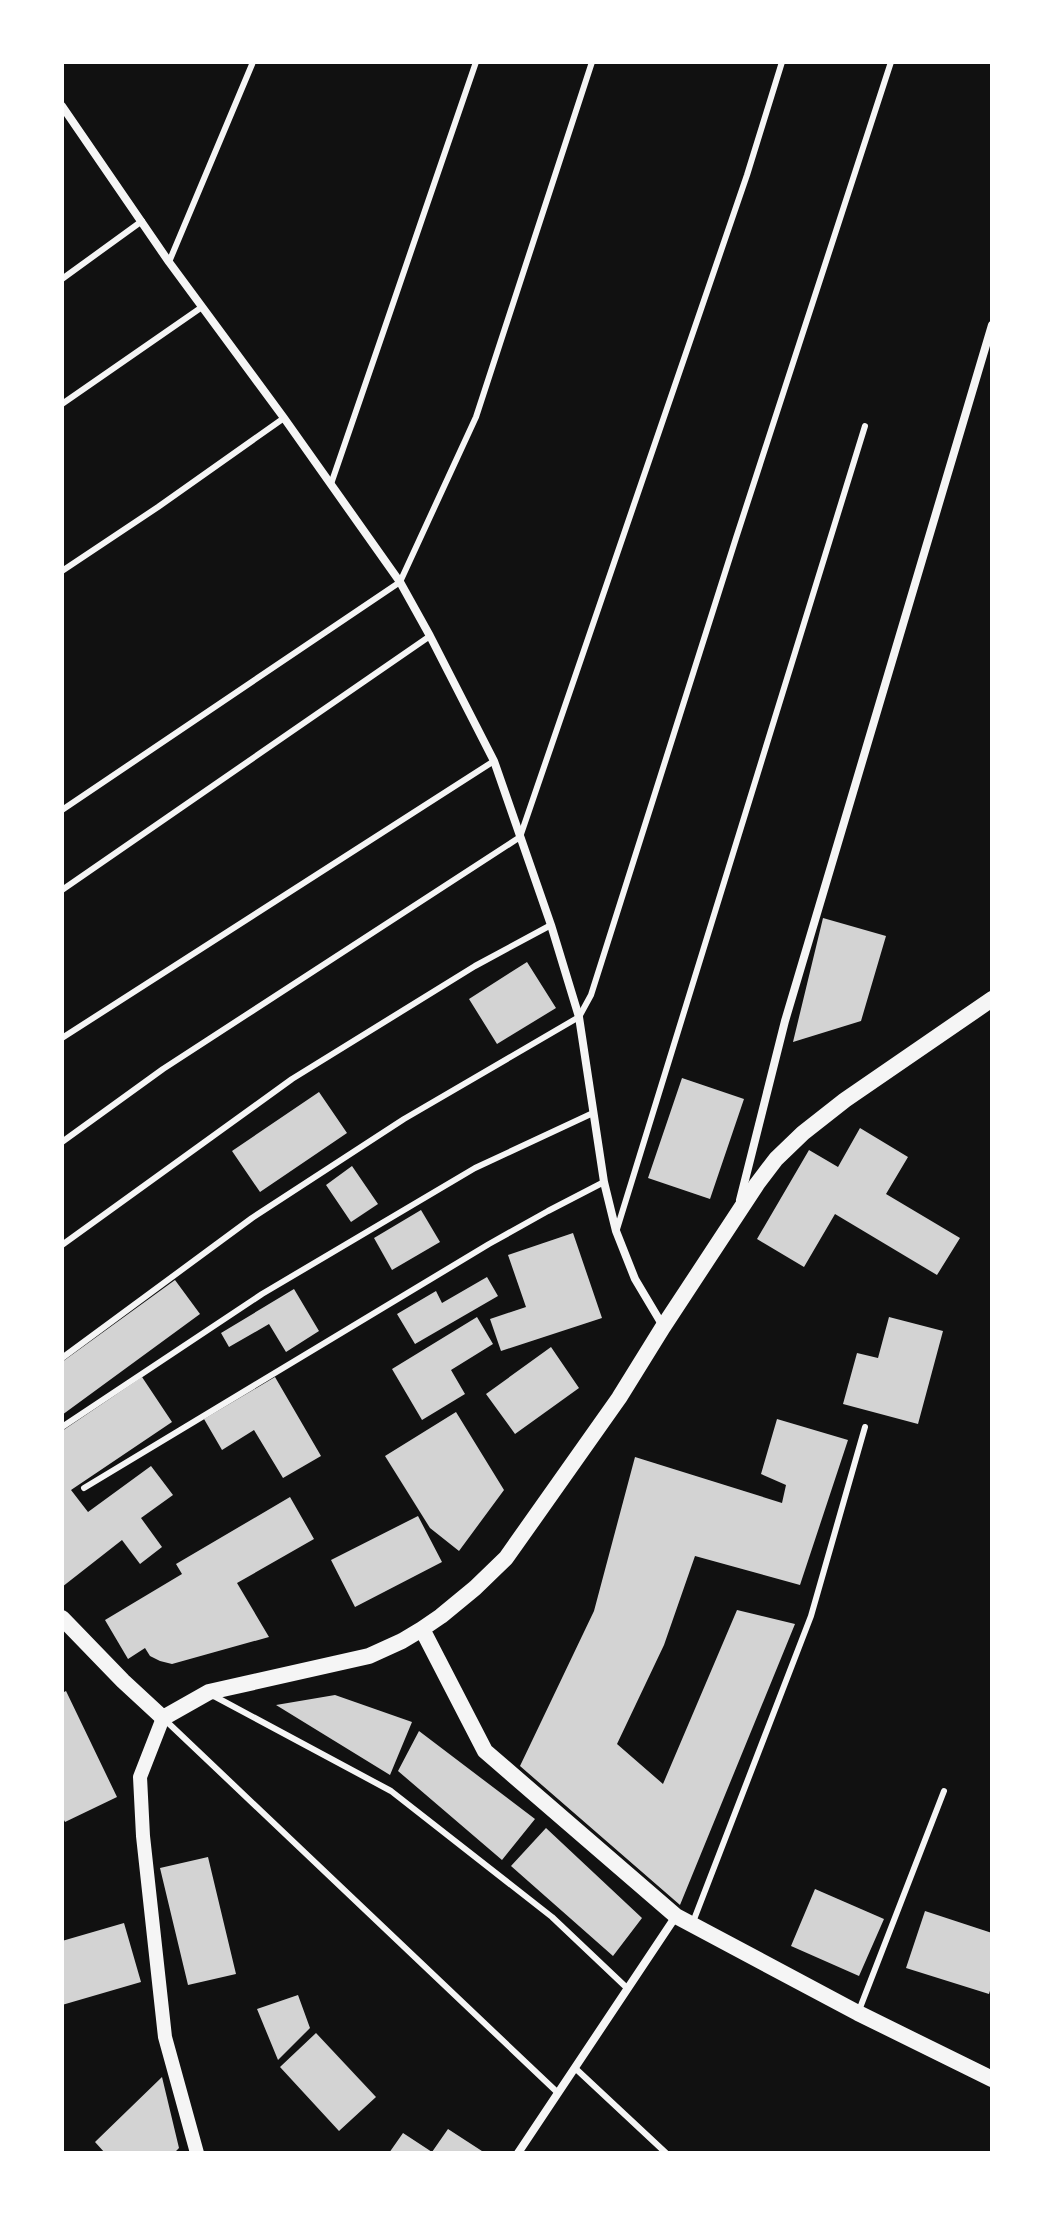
<svg xmlns="http://www.w3.org/2000/svg" width="1054" height="2215" viewBox="0 0 1054 2215" font-family="Karla,sans-serif">
  <rect width="100%" height="100%" fill="#111"/>
  <!-- building -->
  <path fill="#d3d3d3" d="M823 918 886 936 861 1021 793 1042Z
    M527 962 556 1008 497 1044 469 999Z
    M682 1078 744 1099 710 1199 648 1178Z
    M319 1092 347 1133 260 1192 232 1151Z
    M860 1128 908 1157 886 1194 960 1238 937 1275 835 1214 804 1267 757 1239 809 1150 838 1167Z
    M352 1166 378 1204 351 1222 326 1185Z
    M421 1210 440 1242 392 1270 374 1238Z
    M573 1233 602 1318 501 1351 490 1319 526 1307 508 1255Z
    M487 1277 498 1296 415 1344 397 1314 436 1291 442 1303Z
    M175 1280 200 1314 62 1415V1362Z
    M294 1289 319 1331 286 1352 269 1324 229 1347 221 1333Z
    M477 1317 493 1344 451 1370 465 1394 422 1420 392 1369Z
    M889 1317 943 1331 918 1424 843 1404 857 1353 878 1358Z
    M551 1347 579 1388 515 1434 486 1394Z
    M142 1377 172 1422 71 1490 88 1512 151 1466 173 1495 141 1518 162 1547 140 1564 122 1540 62 1587V1431Z
    M275 1377 321 1456 283 1478 254 1430 222 1450 204 1419Z
    M456 1412 504 1490 459 1551 430 1528 385 1456Z
    M777 1419 848 1440 800 1585 695 1556 664 1645 617 1744 663 1784 737 1610 795 1624 680 1905 520 1766 594 1611 635 1457 782 1503 786 1485 761 1474Z
    M290 1497 314 1539 237 1583 269 1637 172 1664 160 1661 150 1656 145 1648 128 1659 105 1620 182 1574 176 1564Z
    M418 1516 442 1562 355 1607 331 1560Z
    M66 1691 117 1797 65 1822 62 1816V1693Z
    M335 1695 412 1722 390 1775 276 1705Z
    M419 1731 535 1819 502 1860 398 1771Z
    M546 1828 642 1918 613 1956 511 1866Z
    M208 1857 236 1974 188 1985 160 1868Z
    M815 1889 884 1919 859 1976 791 1946Z
    M925 1911 992 1933V1984L989 1994 906 1968Z
    M124 1923 141 1982 62 2005V1941Z
    M298 1995 310 2028 278 2060 257 2009Z
    M316 2033 376 2097 339 2131 280 2067Z
    M162 2077 179 2148 174 2153H105L95 2142Z
    M448 2129 485 2153H389L403 2133 432 2152Z"/>
  <g fill="none" stroke-linecap="round" stroke-linejoin="round">
    <!-- service -->
    <path stroke="#f5f5f5" stroke-width="6" d="M169 262 253 62
      M62 279 142 221
      M62 404 202 307
      M331 484 476 62
      M62 571 158 507 284 418
      M62 810 400 582 476 417 592 62
      M62 890 430 636
      M62 1038 494 761
      M62 1142 163 1069 520 837 747 175 782 62
      M617 1229 865 426
      M62 1245 292 1079 475 966 551 925
      M62 1358 252 1218 404 1119 579 1017 591 995 736 538 891 62
      M62 1427 262 1294 475 1168 593 1113
      M84 1488 489 1244 548 1211 604 1182
      M212 1695 391 1791 552 1917 628 1989
      M163 1718 558 2093
      M693 1922 811 1616 865 1427
      M858 2013 944 1791
      M575 2068 666 2153"/>
    <!-- minor -->
    <path stroke="#f5f5f5" stroke-width="8" d="M62 106 169 262 284 418 400 582 430 636 494 761 551 925 579 1017 604 1182 616 1231 635 1279 663 1326
      M740 1200 785 1021 992 325
      M518 2153 676 1916"/>
    <!-- tertiary -->
    <path stroke="#f5f5f5" stroke-width="14" d="M163 1718 140 1777 143 1836 165 2037 197 2153"/>
    <!-- secondary -->
    <path stroke="#f5f5f5" stroke-width="16" d="M62 1618 123 1681 163 1718 209 1692 369 1656 402 1641 422 1629 441 1616 475 1588 506 1558 619 1398 663 1327 757 1184 776 1159 803 1133 845 1100 992 999
      M422 1629 485 1751 676 1916 858 2013 992 2079"/>
  </g>
  <!-- border -->
  <rect width="1054" height="2215" fill="none" stroke="#ffffff" stroke-width="128"/>
</svg>
